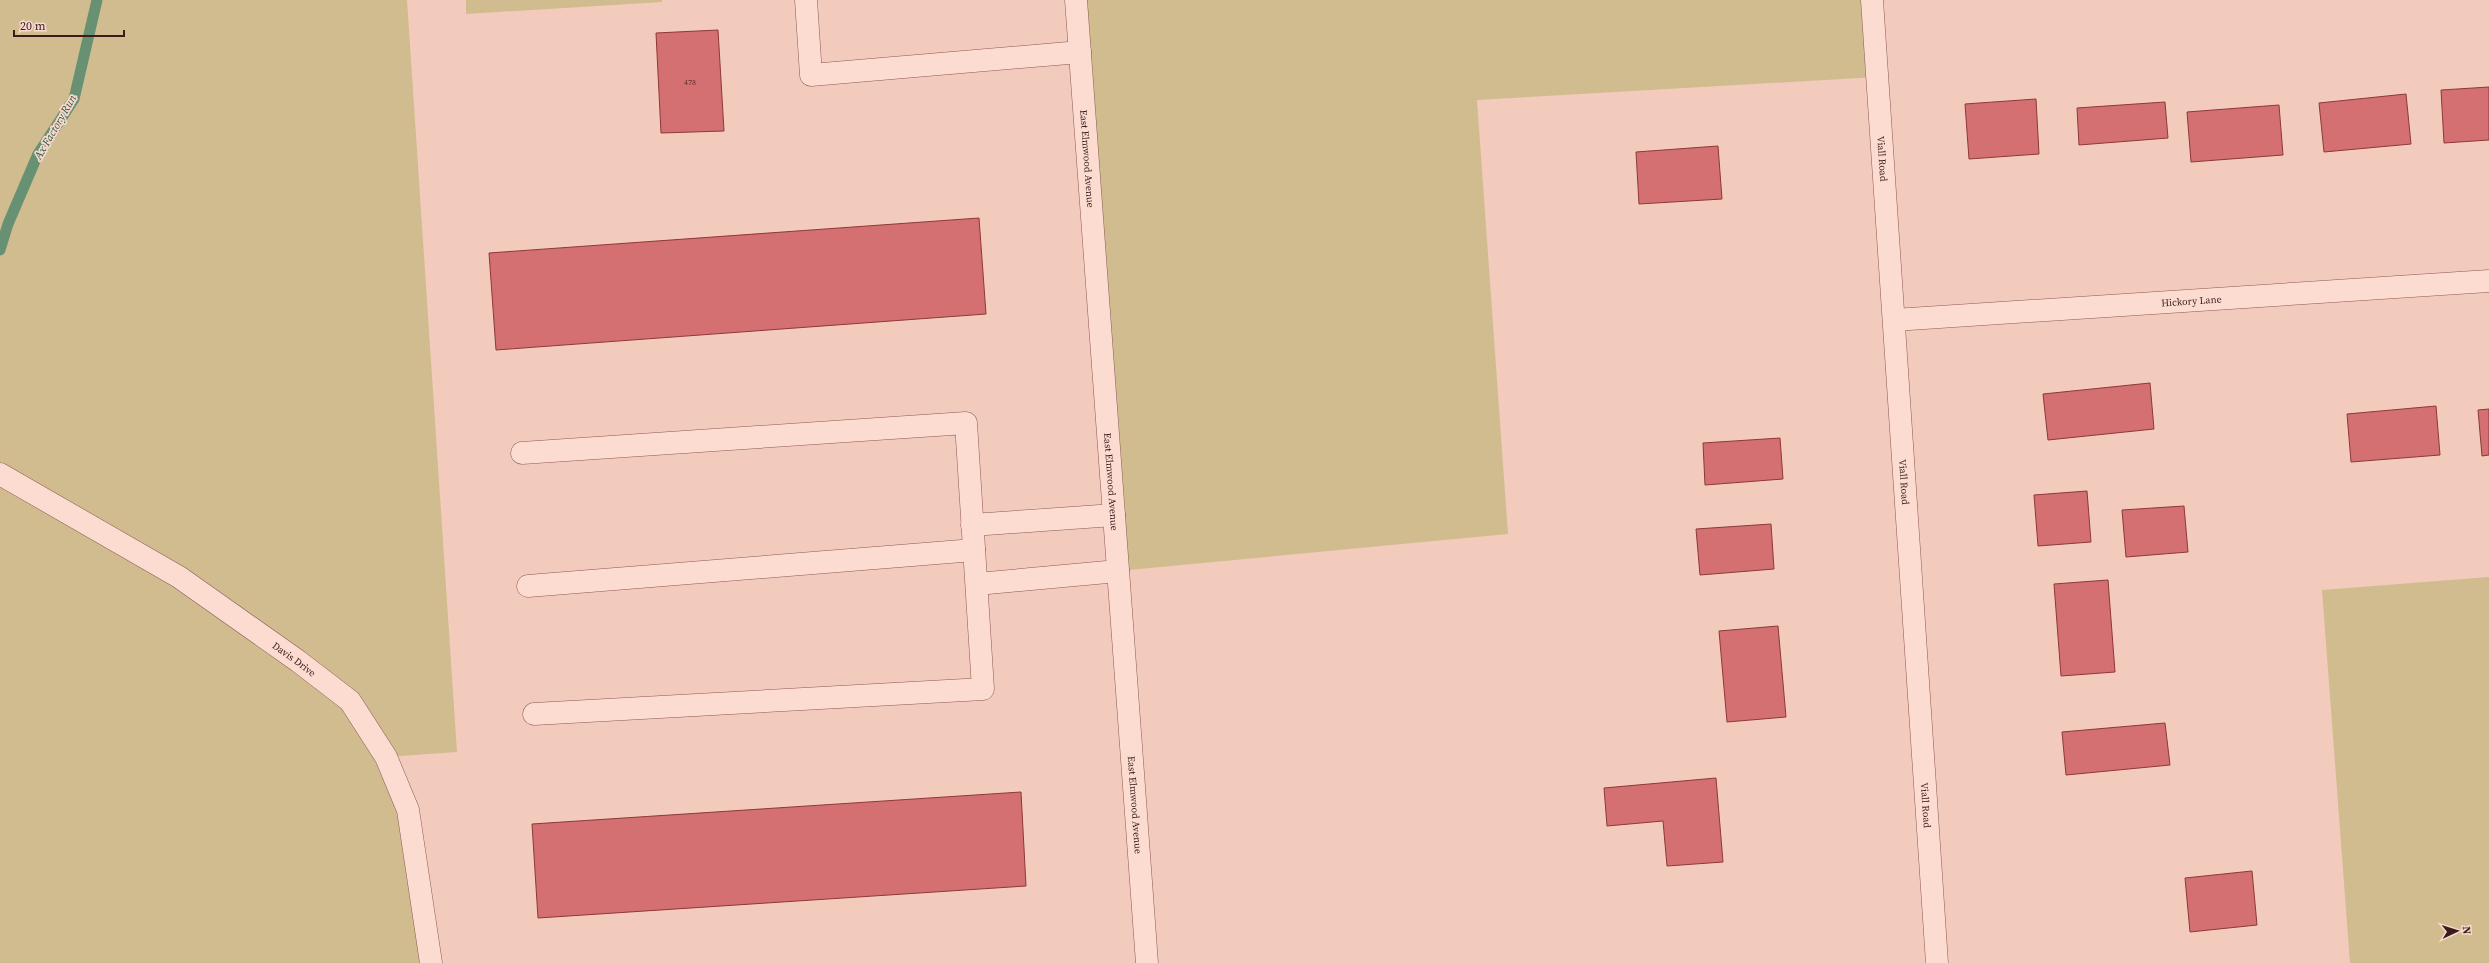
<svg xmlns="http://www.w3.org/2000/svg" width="2489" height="963" viewBox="0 0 2489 963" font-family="'Source Serif 4',serif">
  <rect width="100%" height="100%" fill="#f2cbbd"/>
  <!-- green -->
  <path fill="#d1bc90" d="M0 0H407L457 752 386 757 431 963H0Z
    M466 0H662V2L466 14Z
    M1076 0H1872L1877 77 1477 100 1508 534 1118 571Z
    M2489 577V963H2350L2322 590Z"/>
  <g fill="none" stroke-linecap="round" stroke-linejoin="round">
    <!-- stream -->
    <path stroke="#689174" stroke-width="11" d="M0 250 8 224 38 154 74 99 97 0"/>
  </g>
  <!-- building -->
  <path fill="#d46f72" stroke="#8d383c" d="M718 30 724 131 661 133 656 33Z
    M2489 87V140L2444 143 2441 90Z
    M2406 94 2411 144 2324 152 2319 103Z
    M2036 99 2039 154 1969 159 1965 104Z
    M2165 102 2168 138 2079 145 2077 108Z
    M2279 105 2283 155 2191 162 2187 112Z
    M1718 146 1722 199 1639 204 1636 152Z
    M979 218 986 314 496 350 489 253Z
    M2150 383 2154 429 2048 440 2043 394Z
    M2436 406 2440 455 2351 462 2347 414Z
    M2489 409V455L2482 456 2478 410Z
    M1780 438 1783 479 1705 485 1703 443Z
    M2087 491 2091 542 2038 546 2034 495Z
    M2184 506 2188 552 2126 557 2122 510Z
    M1771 524 1774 569 1700 575 1696 529Z
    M2108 580 2115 672 2061 676 2054 584Z
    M1778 626 1786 717 1727 722 1719 631Z
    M2165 723 2170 765 2066 775 2062 732Z
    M1716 778 1723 862 1667 866 1663 821 1607 826 1604 788Z
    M1021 792 1026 886 538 918 532 824Z
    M2252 871 2257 925 2190 932 2185 878Z"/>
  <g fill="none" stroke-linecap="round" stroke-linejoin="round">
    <defs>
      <g id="minor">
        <path d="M806 0 811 75 1080 52"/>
        <path id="s1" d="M1076 0 1147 963"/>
        <path id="s2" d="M1872 0 1937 963"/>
        <path id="s3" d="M1894 320 2489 281"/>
        <path d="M522 453 966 423 983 689 534 714"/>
        <path id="s4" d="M0 474 179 577 298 661 350 701 386 757 408 810 431 963"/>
        <path d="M972 525 1114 515"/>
        <path d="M977 584 1118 571"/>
        <path d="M528 586 974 550"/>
      </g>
    </defs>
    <!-- minor casing -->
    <use href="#minor" stroke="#8c5954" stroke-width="23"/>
    <!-- minor -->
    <use href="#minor" stroke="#fcdcd1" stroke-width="22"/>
  </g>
  <g text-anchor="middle" stroke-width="3.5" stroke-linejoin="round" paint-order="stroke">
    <!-- number labels -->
    <g font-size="8" fill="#603131">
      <text x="690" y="85">478</text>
    </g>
    <!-- street labels -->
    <g font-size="10" fill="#391c1b" stroke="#f9d9cd">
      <text dy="4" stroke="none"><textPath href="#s1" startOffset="159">East Elmwood Avenue</textPath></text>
      <text dy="4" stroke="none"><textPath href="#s2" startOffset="159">Viall Road</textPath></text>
      <text dy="4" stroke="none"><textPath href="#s3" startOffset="298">Hickory Lane</textPath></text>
      <text dy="4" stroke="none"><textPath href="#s1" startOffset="483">East Elmwood Avenue</textPath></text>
      <text dy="4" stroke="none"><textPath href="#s2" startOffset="483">Viall Road</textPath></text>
      <text dy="4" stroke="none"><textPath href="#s4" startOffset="348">Davis Drive</textPath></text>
      <text dy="4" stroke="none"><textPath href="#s1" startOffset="807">East Elmwood Avenue</textPath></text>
      <text dy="4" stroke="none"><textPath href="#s2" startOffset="807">Viall Road</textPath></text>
    </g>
    <!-- water labels -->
    <g font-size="11" font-style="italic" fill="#285b41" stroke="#f9d9cd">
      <text transform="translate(55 127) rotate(-60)" y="4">Ax Factory Run</text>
    </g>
  </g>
  <!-- north arrow -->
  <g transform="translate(2457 931) rotate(86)" stroke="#f9d9cd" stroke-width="3" paint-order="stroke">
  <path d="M0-3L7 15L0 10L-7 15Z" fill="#391c1b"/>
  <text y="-6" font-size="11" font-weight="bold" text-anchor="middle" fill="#391c1b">N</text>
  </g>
  <!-- scale -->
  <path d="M14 30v6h110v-6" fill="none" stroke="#391c1b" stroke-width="2"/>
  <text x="20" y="30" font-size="12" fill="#391c1b" stroke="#f9d9cd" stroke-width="3" paint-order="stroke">20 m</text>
</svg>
